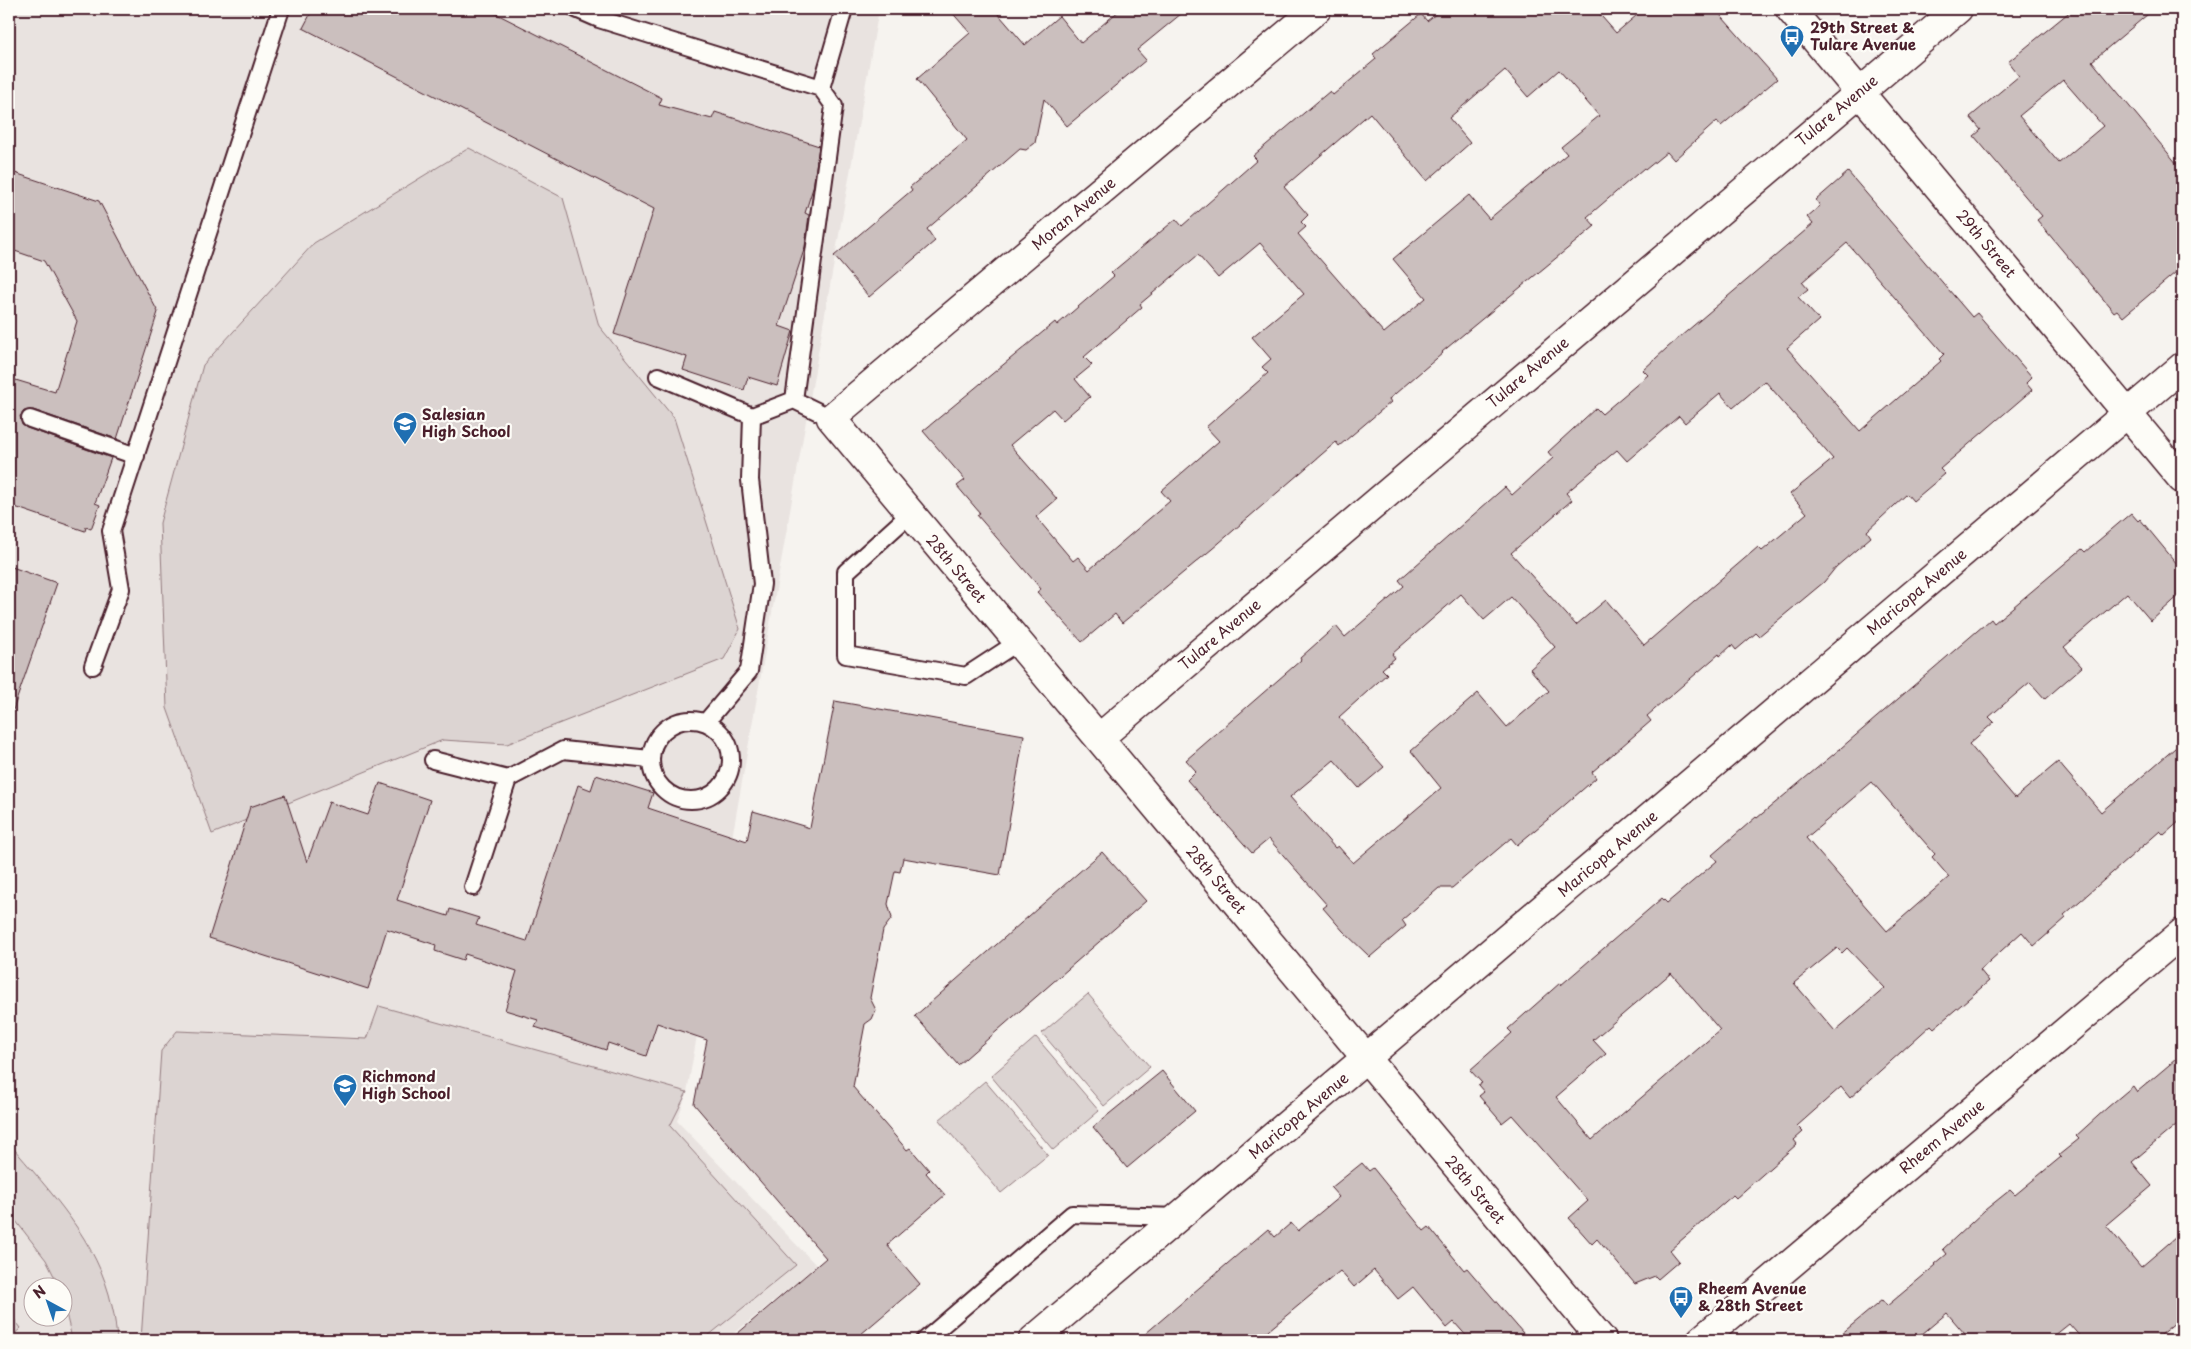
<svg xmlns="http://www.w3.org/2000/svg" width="2191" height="1349" viewBox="0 0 2191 1349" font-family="'Playpen Sans',sans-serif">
  <rect width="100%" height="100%" fill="#f6f3ef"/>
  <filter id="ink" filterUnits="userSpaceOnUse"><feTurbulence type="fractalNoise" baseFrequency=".02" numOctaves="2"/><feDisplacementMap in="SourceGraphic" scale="10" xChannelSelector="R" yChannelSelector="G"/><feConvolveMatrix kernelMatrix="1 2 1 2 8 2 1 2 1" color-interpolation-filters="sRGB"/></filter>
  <g filter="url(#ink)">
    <!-- built -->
    <path fill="#e9e3e0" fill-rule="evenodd" d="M9 9H879L687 1092 677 1121 817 1266 726 1340H9ZM32 1286H62V1316H32Z"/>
    <!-- park -->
    <path fill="#dcd4d2" stroke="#937a7e" d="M469 148 563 198 599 326 674 418 740 629 724 659 507 744 443 740 212 834 167 708 160 523 203 365 314 243Z
      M1088 994 1150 1067 1104 1106 1042 1033Z
      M379 1006 687 1092 670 1126 796 1265 703 1340H141L161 1051 177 1031 367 1039Z
      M1036 1037 1099 1111 1053 1150 991 1076Z
      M985 1081 1048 1155 1001 1193 939 1120Z
      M9 1143C51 1193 98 1241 112 1306 115 1317 116 1329 117 1340H72C69 1322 62 1304 62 1286H59L46 1260 9 1212Z
      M9 1313 21 1328 9 1339Z"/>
    <!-- building -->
    <path fill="#cbbfbe" stroke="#4a1f2b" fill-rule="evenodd" d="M313 9H487L662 98 659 105 712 119 715 112 819 146 813 188 805 213 809 215 805 247 779 326 793 331 777 386 748 377 744 390 683 370 687 357 614 334 654 209 303 28Z
      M949 9H994L1025 45 1059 16 1081 43 1121 9H1187L1137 50 1146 60 1067 126 1044 99 1035 143 1026 150 1020 149 927 229 935 241 869 297 834 256 912 190 910 187 967 140 917 79 970 33Z
      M1442 9H1595L1616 33 1644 9H1715L1777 79 1721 126 1717 121 1674 160 1667 152 1645 170 1644 168 1587 217 1595 226 1442 352 1443 353 1389 399 1391 402 1339 446 1336 442 1212 549 1122 623 1115 614 1082 642 1037 592 1041 589 977 515 980 513 957 486 965 480 923 431 1055 322 1057 325 1114 276 1111 273 1176 219 1182 226 1257 160 1253 156 1330 91 1333 95 1376 59 1373 54 1421 14 1427 21ZM1505 70 1528 97 1559 70 1599 116 1561 147 1567 154 1489 219 1469 195 1393 259 1426 298 1384 333 1298 234 1306 227 1301 222 1308 215 1284 187 1370 113 1427 181 1470 143 1449 118ZM1260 243 1304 294 1252 337 1271 359 1262 367 1268 373 1206 427 1219 441 1161 491 1170 501 1089 570 1078 557 1073 561 1036 517 1057 499 1010 445 1053 409 1063 420 1090 397 1075 379 1092 365 1084 357 1142 307 1140 304 1198 255 1218 278Z
      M2073 9H2154L2092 61 2182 170V267L2123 317 2117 310 2114 312 2037 220 2042 216 1974 136 1981 130 1970 117 2019 76 2008 62ZM2063 80 2103 126 2059 163 2019 116Z
      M9 171 99 201 158 312 117 439 33 410 24 411 20 416 22 425 27 428 111 458 95 503 100 505 91 529 86 527 85 531 9 505V378L55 392 77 321 44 261 9 249Z
      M1848 172 1972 317 1977 313 2032 377 2026 383 2032 390 1940 469 1945 474 1913 501 1907 494 1867 531 1871 537 1836 567 1824 582 1759 636 1756 633 1736 650 1732 645 1720 656 1719 654 1647 716 1651 721 1592 772 1596 778 1559 810 1517 845 1511 838 1452 888H1439L1402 920 1406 926 1370 957 1343 931 1323 908 1327 905 1269 839 1252 853 1187 780 1196 771 1186 760 1301 660 1300 658 1336 626 1345 637 1404 586 1399 580 1505 487 1512 495 1553 458 1548 452 1596 408 1602 414 1648 375 1643 370 1667 348 1813 224 1807 217 1820 206 1816 200ZM1847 243 1944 354 1939 359 1941 361 1860 431 1787 348 1819 320 1798 297 1808 289 1802 282ZM1765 381 1833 459 1790 494 1807 513 1762 551 1758 547 1644 645 1606 600 1576 625 1511 553 1572 500 1566 493 1617 450 1627 461 1679 416 1685 423 1720 393 1733 408ZM1461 594 1484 620 1511 597 1555 647 1530 669 1549 691 1507 727 1478 693 1411 751 1441 788 1353 863 1338 846 1335 848 1290 797 1334 760 1359 788 1384 767 1339 717 1387 674 1382 669 1395 658 1392 654Z
      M2131 513 2138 521 2140 519 2182 570V593L2151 621 2127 593 2064 647 2082 667 2045 699 2030 682 1989 717 1994 722 1969 744 2015 798 2058 762 2101 812 2182 742V819L2164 835 2160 831 2064 915 2066 918 2034 946 2022 932 1980 970 1989 981 1934 1028 1931 1025 1850 1098 1841 1087 1797 1126 1803 1132 1794 1140 1797 1144 1736 1198 1733 1195 1670 1250 1679 1261 1658 1279 1655 1276 1635 1284 1597 1239 1592 1244 1569 1218 1588 1201 1512 1115 1502 1123 1479 1096 1484 1092 1478 1085 1482 1083 1470 1070 1512 1033 1508 1029 1560 983 1561 985 1662 898 1667 903 1717 861 1712 855 1756 817 1757 818 1834 754 1991 619 1994 623 2082 549 2085 552ZM1872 782 1935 854 1932 857 1949 877 1887 931 1806 838ZM1837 948 1842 953 1847 948 1885 988 1835 1031 1794 983ZM1671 973 1720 1030 1592 1140 1556 1097 1606 1054 1593 1040Z
      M9 566 57 583 13 710 9 709Z
      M835 701 1024 735 1000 875 903 858 900 872 895 871 888 904 892 918 883 930 870 998 876 1010 872 1019 865 1024 853 1087 907 1150 910 1148 929 1170 926 1173 945 1195 887 1245 920 1284 854 1340H730L826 1258 694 1104 707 1040 657 1023 646 1056 608 1043 606 1050 535 1027 538 1020 505 1010 517 971 465 954 463 960 435 951 436 945 387 929 368 989 209 938 250 807 285 795 307 862 329 802 368 815 380 783 430 800 397 900 448 916 450 909 479 918 476 925 527 941 578 785 591 790 596 775 653 793 648 808 747 841 753 811 810 828Z
      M1102 852 1146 901 958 1065 915 1016Z
      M2182 1054V1120L2132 1162 2152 1186 2106 1225 2141 1267 2182 1232V1317L2154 1340H2083L2069 1324 2049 1340H1970L1947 1313 1915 1340H1834L1882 1300 1887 1306 1936 1265 1935 1264 1947 1254 1943 1249 1985 1210 2010 1190 2015 1195 2061 1157 2059 1155 2079 1139 2076 1136 2108 1107 2133 1086 2137 1092Z
      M1162 1071 1195 1111 1127 1168 1093 1127Z
      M1362 1163 1369 1171 1373 1168 1424 1231 1429 1227 1464 1270 1467 1268 1529 1340H1470L1454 1322 1447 1328 1413 1287 1398 1299 1374 1270 1354 1287 1340 1271 1257 1340H1138L1268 1229 1275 1237 1291 1223 1298 1231 1339 1197 1331 1188Z"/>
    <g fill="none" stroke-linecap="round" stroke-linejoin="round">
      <defs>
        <path id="lane" d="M576 9 599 19 821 88 834 106 794 400 831 418
          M821 88 844 9
          M658 376 752 416 794 400
          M30 419 136 456
          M910 514 846 572V655L966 676 1018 642
          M93 666 121 589 111 531 281 9
          M651 760a40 40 0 1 1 80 0a40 40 0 1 1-80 0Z
          M706 722 749 671 762 584 750 480 752 416
          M433 760 508 779
          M473 887 508 779 563 750 650 759
          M925 1340 1072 1214 1179 1217"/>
        <path id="street" d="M1317 9 831 418 1602 1340
          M1099 738 1958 9
          M1033 1340 2182 367"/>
        <path id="secondary" d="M1790 9 2182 479
          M1701 1340 2182 933"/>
      </defs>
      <!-- lane casing -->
      <use href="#lane" stroke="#4a1f2b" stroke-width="20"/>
      <!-- street casing -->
      <use href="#street" stroke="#4a1f2b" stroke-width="31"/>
      <!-- secondary casing -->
      <use href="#secondary" stroke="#4a1f2b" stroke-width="31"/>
      <!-- lane -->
      <use href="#lane" stroke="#fdfcf7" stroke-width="16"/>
      <!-- street -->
      <use href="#street" stroke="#fdfcf7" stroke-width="28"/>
      <!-- secondary -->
      <use href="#secondary" stroke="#fdfcf7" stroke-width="28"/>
    </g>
  </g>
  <!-- icons -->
  <defs>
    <symbol id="bus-pin" viewBox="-11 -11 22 30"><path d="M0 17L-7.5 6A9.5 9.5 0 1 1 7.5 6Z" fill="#1f6fb2" stroke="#fdfcf7"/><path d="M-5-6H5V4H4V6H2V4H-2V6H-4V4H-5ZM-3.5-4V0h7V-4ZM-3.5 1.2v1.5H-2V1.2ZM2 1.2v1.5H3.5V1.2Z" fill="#fff"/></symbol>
    <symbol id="school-pin" viewBox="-11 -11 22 30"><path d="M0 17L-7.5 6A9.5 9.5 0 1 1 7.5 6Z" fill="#1f6fb2" stroke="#fdfcf7"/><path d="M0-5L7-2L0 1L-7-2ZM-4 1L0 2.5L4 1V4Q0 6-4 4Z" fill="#fff"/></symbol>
  </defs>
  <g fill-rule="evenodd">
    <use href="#bus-pin" x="1778" y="23" width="28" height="38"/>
    <use href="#school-pin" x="391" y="410" width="28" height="38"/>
    <use href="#school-pin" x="331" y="1072" width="28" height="38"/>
    <use href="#bus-pin" x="1667" y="1284" width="28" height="38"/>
  </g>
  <g text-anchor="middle" stroke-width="4.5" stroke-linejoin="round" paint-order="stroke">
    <!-- poi labels -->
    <g font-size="15" font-weight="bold" fill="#4a1f2b" stroke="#fdfcf7" text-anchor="start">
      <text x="1810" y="33">29th Street &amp;<tspan x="1810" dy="17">Tulare Avenue</tspan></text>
      <text x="422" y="420">Salesian<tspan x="422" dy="17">High School</tspan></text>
      <text x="362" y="1082">Richmond<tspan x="362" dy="17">High School</tspan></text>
      <text x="1698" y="1294">Rheem Avenue<tspan x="1698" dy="17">&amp; 28th Street</tspan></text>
    </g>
    <!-- street labels -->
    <g font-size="15" fill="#4a1f2b" stroke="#fdfcf7">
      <text transform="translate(1837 111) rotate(-40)" y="5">Tulare Avenue</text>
      <text transform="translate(1074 214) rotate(-40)" y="5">Moran Avenue</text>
      <text transform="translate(1986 244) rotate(50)" y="5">29th Street</text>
      <text transform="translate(1528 373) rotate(-40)" y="5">Tulare Avenue</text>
      <text transform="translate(956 569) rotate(50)" y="5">28th Street</text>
      <text transform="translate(1917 592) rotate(-40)" y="5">Maricopa Avenue</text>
      <text transform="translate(1220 635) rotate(-40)" y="5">Tulare Avenue</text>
      <text transform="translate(1608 854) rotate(-40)" y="5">Maricopa Avenue</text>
      <text transform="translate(1216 880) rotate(50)" y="5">28th Street</text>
      <text transform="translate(1299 1116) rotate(-40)" y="5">Maricopa Avenue</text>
      <text transform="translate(1942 1137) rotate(-40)" y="5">Rheem Avenue</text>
      <text transform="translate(1475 1190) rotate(50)" y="5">28th Street</text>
    </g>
  </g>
  <!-- margin -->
  <rect width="2191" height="1349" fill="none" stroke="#fdfcf7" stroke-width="30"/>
  <rect x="15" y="15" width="2161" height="1319" fill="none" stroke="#4a1f2b" stroke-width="2" filter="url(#ink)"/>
  <!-- north arrow -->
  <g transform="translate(48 1302) rotate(320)"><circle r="24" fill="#fdfcf7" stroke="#b5a4a5"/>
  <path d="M0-4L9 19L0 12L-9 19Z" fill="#1f6fb2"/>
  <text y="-8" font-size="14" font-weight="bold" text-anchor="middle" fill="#4a1f2b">N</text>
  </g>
</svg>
